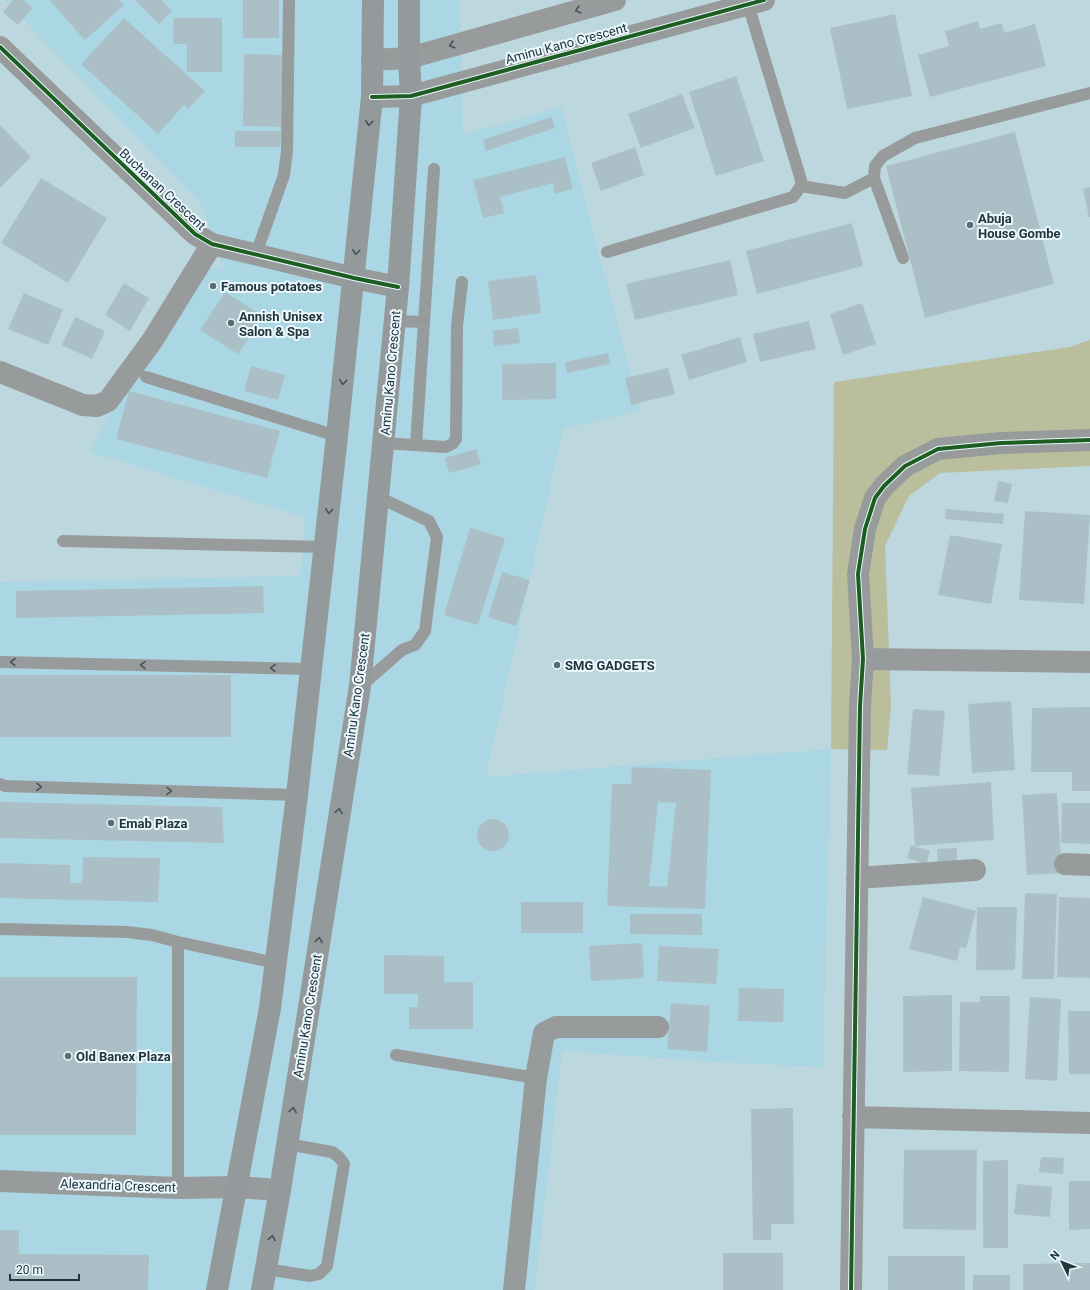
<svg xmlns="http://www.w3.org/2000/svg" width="1090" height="1290" viewBox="0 0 1090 1290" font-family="Roboto,sans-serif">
  <rect width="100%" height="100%" fill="#bdd7df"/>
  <!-- built -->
  <path fill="#abd6e3" d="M5 0H461L460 1 463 135 561 107 640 411 563 429 486 777 831 749 823 1067 716 1062 562 1051 535 1290H0V582L300 576 305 517 90 452 188 260 223 270 201 204Z"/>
  <!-- green -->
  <path fill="#babe9c" d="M1090 340V466L940 473 909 496 885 546 891 706 887 750 831 749 834 382 1070 347Z"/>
  <!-- building -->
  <path fill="#abc0c6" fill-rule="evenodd" d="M13 0H24L33 8 18 25 3 12Z
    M49 0H119L124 5 85 40Z
    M135 0H161L172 11 159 24Z
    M243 0H279V38H243Z
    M895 14 912 96 847 109 830 28Z
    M124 18 205 91 188 109 184 105 158 134 81 64Z
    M174 18H222V72H187V44H173Z
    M978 21 980 29 1002 23 1004 33 1035 24 1046 66 930 97 918 55 949 46 945 31Z
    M244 54 285 55 284 127 243 126Z
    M736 76 764 161 716 176 689 92Z
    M682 94 695 128 641 148 628 114Z
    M551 117 555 128 486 151 483 140Z
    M0 125 31 157 0 188Z
    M235 131H281L280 147H235Z
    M1015 132 1054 284 925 318 886 166Z
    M635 147 644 175 601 191 591 163Z
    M565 157 573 189 555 194 553 183 500 197 504 213 483 218 473 180Z
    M41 178 107 218 68 283 1 243Z
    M1090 187V217H1089L1083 189Z
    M852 223 863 266 757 294 746 251Z
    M730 260 738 295 635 320 626 284Z
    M536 275 541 313 493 320 488 281Z
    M124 283 149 298 130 331 105 315Z
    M225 292 263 316 238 354 200 330Z
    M24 293 63 310 48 345 8 329Z
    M862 303 876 344 843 355 830 314Z
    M75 317 105 331 92 359 62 345Z
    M809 321 816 349 760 362 753 334Z
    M518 328 520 343 494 346 493 331Z
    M740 337 747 362 689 380 681 355Z
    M608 353 610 364 567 373 565 362Z
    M556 363V399L502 400V364Z
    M251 366 285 375 278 400 244 391Z
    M668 368 675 394 631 405 625 378Z
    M129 391 280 431 267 478 116 439Z
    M476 449 481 464 449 473 445 458Z
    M998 481 1012 484 1008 503 994 501Z
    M946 509 1004 514 1003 524 945 519Z
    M1025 511 1090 515 1084 604 1019 600Z
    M470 528 505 538 478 625 444 615Z
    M950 535 1002 544 991 604 938 595Z
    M502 572 530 580 516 626 488 617Z
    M263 586 264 613 16 618V591Z
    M0 675H231V737H0Z
    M1011 701 1015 770 972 773 968 704Z
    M1090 707V791H1072V772H1031L1032 708Z
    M913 709 945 711 939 776 907 774Z
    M632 767 711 770 705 909 607 906 612 784H631ZM658 802 676 803 667 887 649 886Z
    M991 782 994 840 915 846 911 788Z
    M1057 793 1062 873 1027 875 1022 795Z
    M0 802 222 807 224 843 0 838Z
    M1062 803H1090V844L1061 843Z
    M477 835a16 16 0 1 1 32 0a16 16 0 1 1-32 0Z
    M911 845 930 851 926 864 907 858Z
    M957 848V865L938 866 937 849Z
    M83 857 160 858 158 902 0 898V863L70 865V883H82Z
    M1025 893 1057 894 1054 979H1022Z
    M923 897 976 911 966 948 960 947 957 961 909 949Z
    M1059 897 1090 898V978L1057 977Z
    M521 902H583V933H521Z
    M977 907H1017L1015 970H976Z
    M630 914H702V935L630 934Z
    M642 943 644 978 591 981 589 946Z
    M659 946 719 949 716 984 657 981Z
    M384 955 444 956V982H473V1029H409V1007H418V994H384Z
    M0 977H137L136 1135H0Z
    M739 988 784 989 783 1022 738 1021Z
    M952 995V1071L903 1072V996Z
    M980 996H1010L1009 1072 959 1071 960 1002H980Z
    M1030 997 1061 999 1057 1081 1025 1079Z
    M671 1003 710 1006 707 1052 667 1049Z
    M1068 1011H1090V1074H1069Z
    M793 1108 794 1224H771V1240H753L751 1109Z
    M904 1150H977L976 1230 903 1229Z
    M1041 1157 1064 1158 1063 1174 1039 1172Z
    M1008 1160V1248H983V1161Z
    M1069 1181H1090V1229L1069 1230Z
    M1017 1184 1052 1187 1050 1217 1014 1214Z
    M0 1230H19V1254L149 1255 148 1290H0Z
    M723 1253H783V1290H723Z
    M888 1256H965V1290H888Z
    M1090 1263V1290H1023V1264Z
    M973 1275H1010V1290H973Z"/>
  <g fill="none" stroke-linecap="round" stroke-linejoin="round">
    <!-- service -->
    <path stroke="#989b9b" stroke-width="12" d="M801 186 845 193 874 178
      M607 252 793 197 801 186V180L748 4
      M256 254 284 175 287 151 289 0
      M903 258 874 178 875 166 883 156 915 138 1090 93
      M394 321 424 322
      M146 377 337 436
      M383 443 446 447 452 444 456 439 457 326 462 282
      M416 445 434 169
      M63 541 325 547
      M0 662 312 669
      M361 686 402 650 415 645 425 631 437 537 429 521 378 497
      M0 784 5 786 297 795
      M0 929 127 932 152 935 178 942V1188
      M178 942 276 963
      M396 1055 536 1078
      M266 1269 310 1276 319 1274 327 1266 344 1164 339 1157 332 1152 287 1144"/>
    <!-- minor -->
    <path stroke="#989b9b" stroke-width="22" d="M0 47 195 234 212 244 354 278 398 287
      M0 372 83 405 97 406 108 401 152 341 212 244
      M863 659 1090 662
      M1065 864 1090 865
      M857 878 975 870
      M853 1117 1090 1123
      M0 1181 178 1188 236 1187 280 1190
      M514 1290 536 1078 544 1033 556 1027H658
      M851 1290 860 706 863 659 858 574 865 529 875 498 884 486 905 466 938 449 1001 443 1090 440"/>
    <!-- tertiary -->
    <path stroke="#989b9b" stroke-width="22" d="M372 60 409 58 615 0
      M372 97 411 96 764 0"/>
    <!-- secondary -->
    <path stroke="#949a9c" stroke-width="22" d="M217 1290 270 1008 297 795 337 436 372 97 373 0
      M262 1290 280 1190 360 686 398 287 411 96 409 58V0"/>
    <defs>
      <path id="cycleway" d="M0 47 195 234 212 244 354 278 398 287
        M372 97 411 96 764 0
        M851 1290 860 706 863 659 858 574 865 529 875 498 884 486 905 466 938 449 1001 443 1090 440"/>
    </defs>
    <!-- cycleway casing -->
    <use href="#cycleway" stroke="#ebf9fe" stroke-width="6"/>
    <!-- cycleway -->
    <use href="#cycleway" stroke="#1b5e20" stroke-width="4"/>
  </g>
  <!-- one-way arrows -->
  <defs><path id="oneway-chevron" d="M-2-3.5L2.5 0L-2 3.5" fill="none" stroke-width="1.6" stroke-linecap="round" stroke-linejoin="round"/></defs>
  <g stroke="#455458">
    <use href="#oneway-chevron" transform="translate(578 10) rotate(164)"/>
    <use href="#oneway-chevron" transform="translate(452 45) rotate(164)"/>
    <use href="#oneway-chevron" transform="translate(13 662) rotate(-179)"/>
    <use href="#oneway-chevron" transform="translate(143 665) rotate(-179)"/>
    <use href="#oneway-chevron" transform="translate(273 668) rotate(-179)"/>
    <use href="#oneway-chevron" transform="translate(39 787) rotate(2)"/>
    <use href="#oneway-chevron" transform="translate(169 791) rotate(2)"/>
  </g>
  <g stroke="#445358">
    <use href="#oneway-chevron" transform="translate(369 123) rotate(96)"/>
    <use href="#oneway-chevron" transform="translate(356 252) rotate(96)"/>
    <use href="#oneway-chevron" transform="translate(343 382) rotate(96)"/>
    <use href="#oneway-chevron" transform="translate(329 511) rotate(96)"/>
    <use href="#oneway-chevron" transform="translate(339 811) rotate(-81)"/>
    <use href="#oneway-chevron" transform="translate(319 940) rotate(-81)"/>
    <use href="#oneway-chevron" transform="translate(293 1110) rotate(-81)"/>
    <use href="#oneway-chevron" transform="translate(272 1238) rotate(-80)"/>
  </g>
  <!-- markers -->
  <g fill="#586e74" stroke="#ebf9fe" stroke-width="1.5">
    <circle cx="970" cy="225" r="4"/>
    <circle cx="213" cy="286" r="4"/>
    <circle cx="231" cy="323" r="4"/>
    <circle cx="557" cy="665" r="4"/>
    <circle cx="111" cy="823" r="4"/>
    <circle cx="68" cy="1056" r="4"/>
  </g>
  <g text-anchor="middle" stroke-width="4" stroke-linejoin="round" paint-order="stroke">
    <!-- street labels -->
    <g font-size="13" fill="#22353b" stroke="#ebf9fe">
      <text transform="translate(566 43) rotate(-15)" y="5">Aminu Kano Crescent</text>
      <text transform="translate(163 189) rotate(43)" y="5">Buchanan Crescent</text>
      <text transform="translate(390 373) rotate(-85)" y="5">Aminu Kano Crescent</text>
      <text transform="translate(356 695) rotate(-82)" y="5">Aminu Kano Crescent</text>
      <text transform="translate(307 1016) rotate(-81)" y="5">Aminu Kano Crescent</text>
      <text transform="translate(118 1185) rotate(2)" y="5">Alexandria Crescent</text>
    </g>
    <!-- poi labels -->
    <g font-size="13" font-weight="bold" fill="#22353b" stroke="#ebf9fe" text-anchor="start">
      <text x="978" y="223">Abuja<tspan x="978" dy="15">House Gombe</tspan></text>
      <text x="221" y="291">Famous potatoes</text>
      <text x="239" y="321">Annish Unisex<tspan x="239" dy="15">Salon &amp; Spa</tspan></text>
      <text x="565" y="670">SMG GADGETS</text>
      <text x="119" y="828">Emab Plaza</text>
      <text x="76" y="1061">Old Banex Plaza</text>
    </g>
  </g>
  <!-- north arrow -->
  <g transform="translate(1062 1262) rotate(313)" stroke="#ebf9fe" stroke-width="3" paint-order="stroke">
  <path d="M0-3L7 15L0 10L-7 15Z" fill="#22353b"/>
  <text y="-6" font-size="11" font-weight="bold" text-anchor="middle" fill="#22353b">N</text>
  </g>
  <!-- scale -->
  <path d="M10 1274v6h69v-6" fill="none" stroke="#22353b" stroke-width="2"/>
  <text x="16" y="1274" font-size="12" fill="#22353b" stroke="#ebf9fe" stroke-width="3" paint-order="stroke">20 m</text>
</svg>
